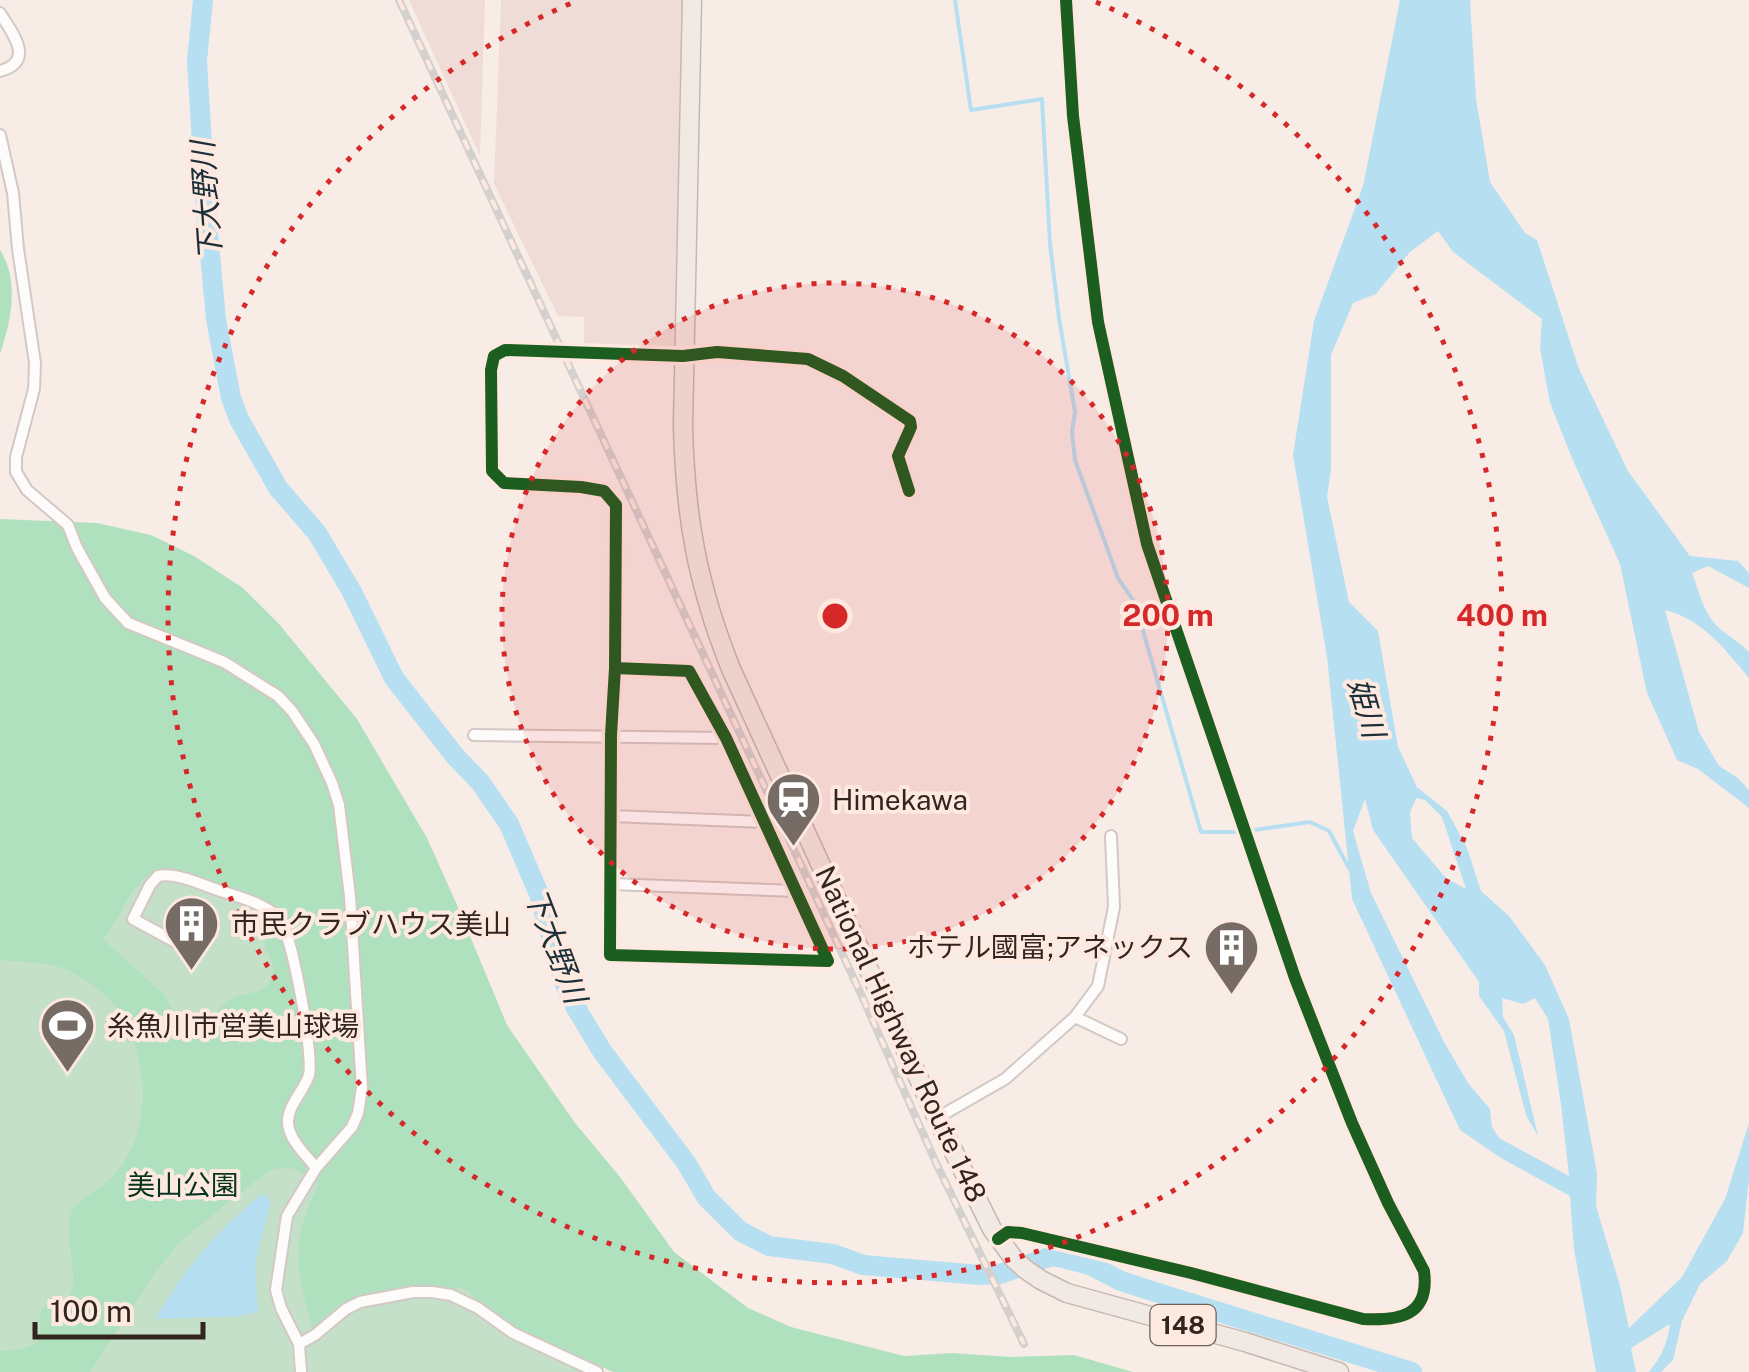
<svg xmlns="http://www.w3.org/2000/svg" width="1749" height="1372" viewBox="0 0 1749 1372" font-family="'Public Sans','Noto Sans JP',sans-serif">
  <rect width="100%" height="100%" fill="#f8ece7"/>
  <!-- industrial -->
  <path fill="#f0dcd7" d="M409 0H485L480 156Z
    M501 0H683L675 350 584 345V317L558 316 494 184Z"/>
  <!-- green -->
  <path fill="#c5e0c9" d="M0 692 295 914 387 1226 559 1361 581 1372H0Z"/>
  <!-- forest -->
  <path fill="#b0e1bf" fill-rule="evenodd" d="M0 250C20 281 11 321 0 354Z
    M0 519 97 523 151 535 194 556 243 588 279 624 357 719 427 838 458 907 507 1025 575 1123 620 1177 674 1252 748 1308 791 1327 904 1356 952 1353 1012 1357 1074 1355 1133 1372H613L511 1327 491 1310 474 1302 470 1292 459 1287 452 1291 415 1286 370 1294 339 1307 313 1330C296 1267 289 1243 319 1183 298 1171 291 1162 267 1172L182 1240 156 1271 90 1372H0V1351C12 1350 36 1350 40 1335 42 1328 38 1319 40 1312 46 1299 65 1308 71 1293 78 1274 65 1239 70 1217 74 1200 88 1197 101 1187 115 1176 126 1161 133 1145 151 1108 143 1038 116 1007 103 991 86 979 68 970 48 962 21 962 0 960ZM155 871C180 871 243 891 266 903 274 907 279 913 285 920 242 947 282 951 271 978 264 996 245 991 231 999 210 1012 201 1033 172 1031L173 1013 166 996 103 939C121 918 130 884 155 871Z"/>
  <!-- water -->
  <path fill="#b7dff2" fill-rule="evenodd" d="M1400 0H1470L1476 99 1490 182 1525 233 1537 240 1579 369 1628 471 1690 556 1738 561 1749 573V588L1708 566 1692 573C1699 591 1703 612 1717 626 1727 636 1739 641 1749 652V678C1725 649 1702 619 1665 610L1699 732 1719 766 1738 778 1749 790V808L1698 769 1677 760 1647 693 1620 564 1572 458 1550 403 1540 348 1542 319 1453 252 1438 231 1410 252 1376 294 1353 303 1331 355V469L1327 497 1349 602 1378 631 1398 747 1417 787 1447 811 1467 848 1481 891 1509 916 1545 965 1569 1019 1597 1173 1596 1206 1620 1286 1629 1328 1682 1277 1725 1199 1749 1123V1179L1743 1233 1727 1261 1700 1284 1682 1321 1673 1360 1661 1372H1649C1661 1358 1668 1341 1670 1324L1631 1348 1636 1372H1596L1574 1249 1570 1196 1501 1158 1460 1130 1352 899 1327 657 1293 455 1314 321 1363 186ZM1416 798 1425 800 1442 817 1466 889 1446 878 1412 838 1410 813ZM1365 799 1373 830 1479 982V996L1504 1031 1526 1115 1538 1136 1514 1035 1503 1017 1502 998 1523 1004 1535 998 1548 1019 1561 1104 1569 1176 1499 1138 1492 1127 1490 1109 1468 1083 1444 1042 1371 893 1353 831Z
    M261 1195H264L271 1201 255 1263 258 1313 245 1314 244 1316 156 1319C180 1273 220 1228 261 1195Z"/>
  <g fill="none" stroke-linecap="round" stroke-linejoin="round">
    <!-- stream -->
    <path stroke="#b7dff2" stroke-width="4" d="M955 0 971 110 1042 99 1050 244 1059 318 1075 412 1072 432 1075 460 1118 578 1135 603 1201 832H1236
      M1254 830 1310 822 1329 831 1349 868"/>
    <!-- river -->
    <path stroke="#b7dff2" stroke-width="20" d="M203 0 197 61 206 211 216 319 231 398 239 419 278 488 317 533 352 592 394 678 455 756 480 782 509 824 539 894 564 982 576 1008 602 1051 687 1164 706 1197 740 1231 769 1246 833 1254 863 1265 980 1275 1000 1274 1052 1256 1063 1258 1090 1265 1121 1281 1155 1292 1412 1372"/>
    <defs>
      <path id="street" d="M0 13C12 33 36 61 0 71
        M0 135 13 193 18 249 35 363 34 389 16 457V472L27 490 68 525 77 548 105 598 128 623 224 662 278 696 292 711 314 744 332 783 339 805 350 896 362 1088 358 1113 352 1127 316 1168 287 1216 276 1290 281 1308 299 1344 301 1372
        M615 668 689 671 726 738 828 961 610 955 611 735 615 668 616 505 604 491 581 487 504 483 492 471 491 370 494 356 505 350 683 356 717 352 808 359 843 376 910 421 911 427 898 456 909 491
        M474 735 726 738
        M612 816 765 822
        M611 884 796 891
        M181 945 133 919 150 885 158 876C178 872 204 886 224 892 242 898 265 904 279 918 292 932 314 1056 309 1075 304 1091 287 1106 288 1123 289 1140 307 1156 316 1168
        M1075 1017 1121 1039
        M937 1118 1005 1079 1075 1017 1098 986 1114 907 1111 836
        M998 1239 1008 1232 1022 1233 1191 1273 1363 1319C1399 1321 1430 1316 1424 1271L1388 1203 1352 1123 1295 978 1147 544 1098 322 1073 116 1066 0
        M299 1344 315 1335 346 1309 360 1302 413 1292H432L451 1295 478 1308 513 1333 597 1372"/>
      <path id="highway" d="M692 0 683 425C685 516 697 584 731 669L935 1114 992 1229 1014 1259 1025 1269 1041 1280 1067 1293 1245 1342 1339 1372"/>
    </defs>
    <!-- street casing -->
    <use href="#street" stroke="#d3c8c4" stroke-width="14"/>
    <!-- highway casing -->
    <use href="#highway" stroke="#c6b8b0" stroke-width="21"/>
    <!-- street -->
    <use href="#street" stroke="#fefcfb" stroke-width="10"/>
    <!-- highway -->
    <use href="#highway" stroke="#f1e9e3" stroke-width="18"/>
    <defs>
      <path id="rail" d="M399 0 861 994 937 1165 1024 1344"/>
    </defs>
    <!-- rail casing -->
    <use href="#rail" stroke="#d3d0ce" stroke-width="8"/>
    <!-- rail -->
    <use href="#rail" stroke="#fee9e1" stroke-width="4" stroke-dasharray="11" stroke-linecap="butt"/>
    <defs>
      <path id="cycleway" d="M615 668 689 671 726 738 828 961 610 955 611 735 615 668 616 505 604 491 581 487 504 483 492 471 491 370 494 356 505 350 683 356 717 352 808 359 843 376 910 421 911 427 898 456 909 491
        M998 1239 1008 1232 1022 1233 1191 1273 1363 1319C1399 1321 1430 1316 1424 1271L1388 1203 1352 1123 1295 978 1147 544 1098 322 1073 116 1066 0"/>
    </defs>
    <!-- cycleway casing -->
    <use href="#cycleway" stroke="#fee9e1" stroke-width="19"/>
    <!-- cycleway -->
    <use href="#cycleway" stroke="#1b5e20" stroke-width="12"/>
  </g>
  <!-- distance rings -->
  <circle cx="835" cy="616" r="333" fill="#d62828" fill-opacity=".12"/>
  <g fill="none" stroke="#d62828" stroke-width="5" stroke-dasharray="5 10">
    <circle cx="835" cy="616" r="333"/>
    <path d="M1096 2A667 667 0 1 1 574 2"/>
  </g>
  <!-- icons -->
  <defs>
    <symbol id="station-pin" viewBox="-11 -11 22 30"><path d="M0 17L-7.5 6A9.5 9.5 0 1 1 7.5 6Z" fill="#776b66" stroke="#fee9e1"/><path d="M-3-6H3Q5-6 5-4V2Q5 4 3 4L4.5 6H3L1.5 4h-3L-3 6H-4.5L-3 4Q-5 4-5 2V-4Q-5-6-3-6ZM-3.5-4v3h7v-3ZM-3.5 1v1.5H-2V1ZM2 1v1.5H3.5V1Z" fill="#fff"/></symbol>
    <symbol id="building-pin" viewBox="-11 -11 22 30"><path d="M0 17L-7.5 6A9.5 9.5 0 1 1 7.5 6Z" fill="#776b66" stroke="#fee9e1"/><path d="M-4-6H4V6H1V3H-1V6H-4ZM-2.5-4.3h1.7v1.8h-1.7ZM.8-4.3h1.7v1.8H.8ZM-2.5-1h1.7V.8h-1.7ZM.8-1h1.7V.8H.8Z" fill="#fff"/></symbol>
    <symbol id="stadium-pin" viewBox="-11 -11 22 30"><path d="M0 17L-7.5 6A9.5 9.5 0 1 1 7.5 6Z" fill="#776b66" stroke="#fee9e1"/><path d="M0-5a6.5 5 0 1 0 0 10a6.5 5 0 1 0 0-10ZM-3.5-1.8h7v3.6h-7Z" fill="#fff"/></symbol>
  </defs>
  <g fill-rule="evenodd">
    <use href="#station-pin" x="762" y="768" width="63" height="86"/>
    <use href="#building-pin" x="160" y="892" width="63" height="86"/>
    <use href="#building-pin" x="1200" y="916" width="63" height="86"/>
    <use href="#stadium-pin" x="36" y="994" width="63" height="86"/>
  </g>
  <g text-anchor="middle" stroke-width="8" stroke-linejoin="round" paint-order="stroke">
    <!-- shield labels -->
    <rect fill="#fee9e1" stroke="#6f605a" stroke-width="2.5" x="1150.5" y="1305" width="65" height="40" rx="8"/>
    <g font-size="25" font-weight="bold" fill="#322520">
      <text x="1183" y="1334">148</text>
    </g>
    <!-- poi labels -->
    <g font-size="28" fill="#322520" stroke="#fee9e1" text-anchor="start">
      <text x="832" y="810">Himekawa</text>
      <text x="231" y="934">市民クラブハウス美山</text>
      <text x="1193" y="957" text-anchor="end">ホテル國富;アネックス</text>
      <text x="107" y="1036">糸魚川市営美山球場</text>
    </g>
    <!-- street labels -->
    <g font-size="28" fill="#322520" stroke="#fee9e1">
      <text transform="translate(901 1034) rotate(65)" y="10">National Highway Route 148</text>
    </g>
    <!-- park labels -->
    <g font-size="28" fill="#06331d" stroke="#fee9e1">
      <text x="183" y="1195">美山公園</text>
    </g>
    <!-- water labels -->
    <g font-size="30" font-style="italic" fill="#1b2f38" stroke="#fee9e1">
      <text transform="translate(207 201) rotate(-94)" y="10">下大野川</text>
      <text transform="translate(1366 708) rotate(74)" y="10">姫川</text>
      <text transform="translate(555 946) rotate(69)" y="10">下大野川</text>
    </g>
  </g>
  <circle cx="835" cy="616" r="15" fill="#d62828" stroke="#fee9e1" stroke-width="5"/>
  <g font-size="30" text-anchor="middle" font-weight="bold" fill="#d62828" stroke="#fee9e1" stroke-width="8" stroke-linejoin="round" paint-order="stroke">
    <text x="1168" y="626">200 m</text>
    <text x="1502" y="626">400 m</text>
  </g>
  <!-- scale -->
  <path d="M35 1322v15h168v-15" fill="none" stroke="#322520" stroke-width="5"/>
  <text x="50" y="1322" font-size="30" fill="#322520" stroke="#fee9e1" stroke-width="8" paint-order="stroke">100 m</text>
</svg>
